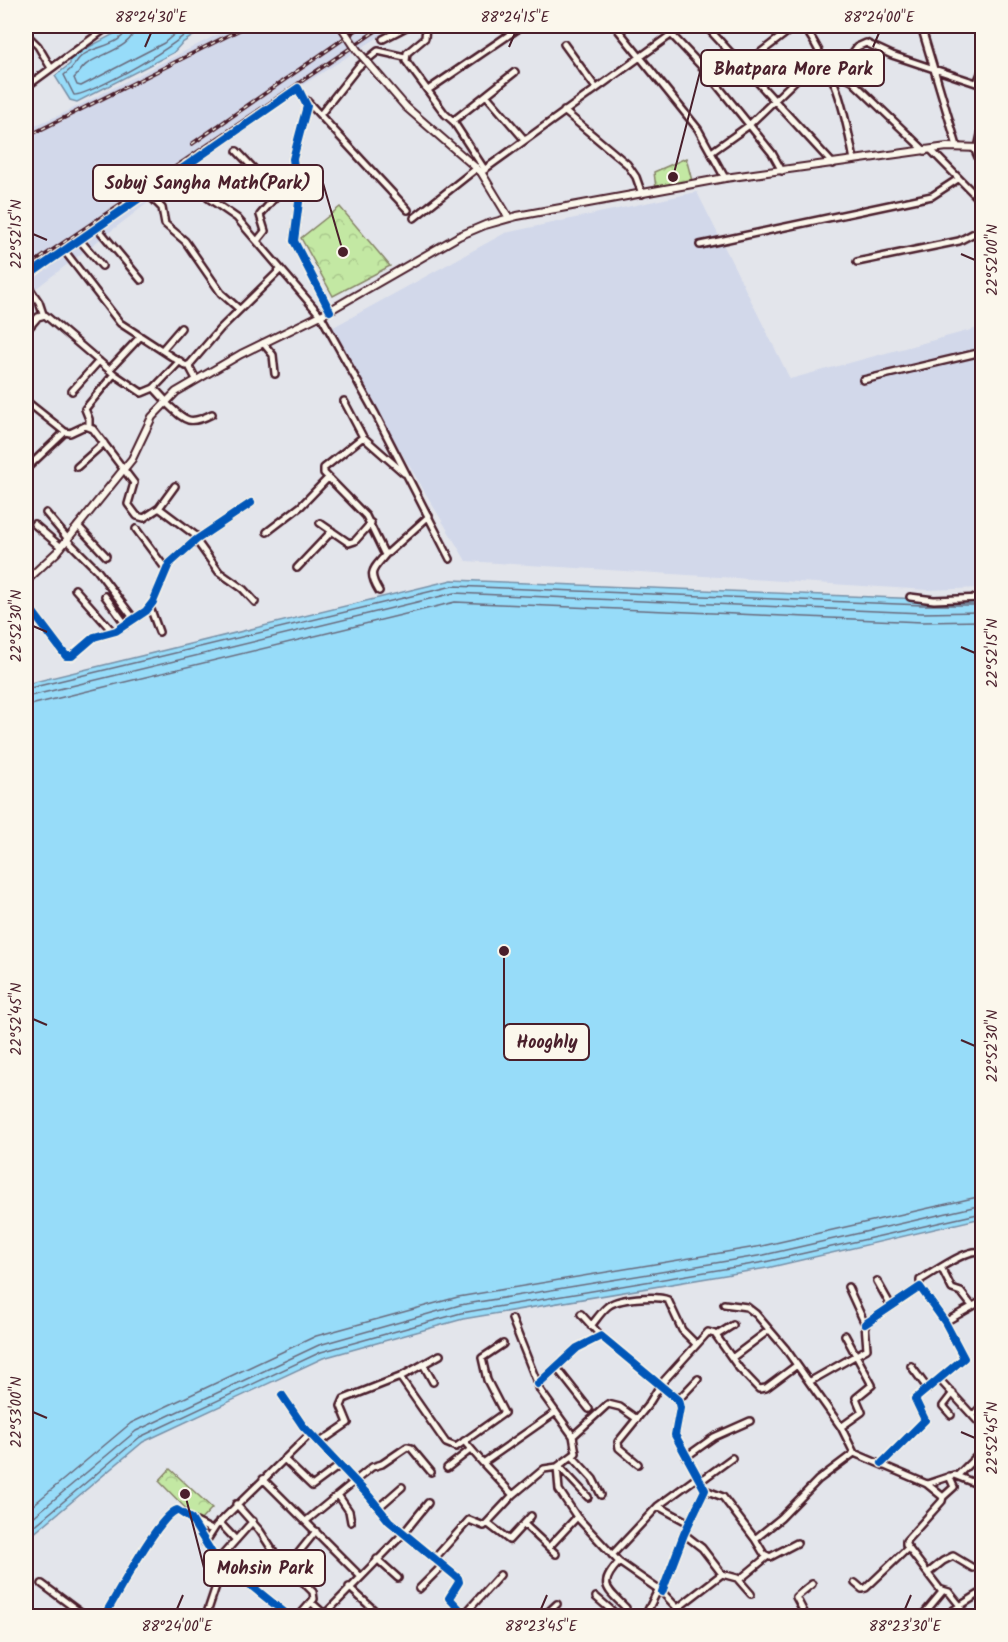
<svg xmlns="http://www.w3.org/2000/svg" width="1008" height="1642" viewBox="0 0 1008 1642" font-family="Kalam,sans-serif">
  <defs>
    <pattern id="park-crowns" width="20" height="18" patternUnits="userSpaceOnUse" patternTransform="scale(1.5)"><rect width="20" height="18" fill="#c3e8a3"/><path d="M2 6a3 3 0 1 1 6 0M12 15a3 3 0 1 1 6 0" fill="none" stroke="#a9c78c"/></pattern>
  </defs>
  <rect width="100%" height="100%" fill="#e3e5eb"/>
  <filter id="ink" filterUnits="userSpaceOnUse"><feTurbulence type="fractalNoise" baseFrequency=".0167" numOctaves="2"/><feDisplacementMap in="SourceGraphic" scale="12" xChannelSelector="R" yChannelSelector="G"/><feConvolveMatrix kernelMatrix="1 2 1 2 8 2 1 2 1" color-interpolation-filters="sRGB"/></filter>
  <g filter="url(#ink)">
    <!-- built -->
    <path fill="#d2d8ea" d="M234 26H396L298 88 26 296V129L62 114Z
      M697 192 790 379 982 327V588L928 590 466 561 328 330 505 233Z"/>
    <!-- park -->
    <path fill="url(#park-crowns)" stroke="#868467" stroke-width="1.5" d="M686 158 692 181 656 188 654 172Z
      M340 207 390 266 333 296 301 238Z
      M170 1469 212 1508 199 1522 159 1481Z"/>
    <!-- water -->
    <path fill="#97dcf9" stroke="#7890a7" stroke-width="1.5" d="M124 26H198L196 34 182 43 173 53 77 102 70 100 55 76 70 64V57L116 33Z
      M452 580 923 599H982V1218L767 1268 463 1319 323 1358 143 1442 26 1540V684Z"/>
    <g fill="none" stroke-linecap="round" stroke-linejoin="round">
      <!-- shore -->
      <path stroke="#696b7d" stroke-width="1.5" d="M127 26C125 48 87 45 77 61 72 68 71 70 64 75L74 95C91 95 187 41 192 26
        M135 26C134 48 102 53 87 64 82 67 79 74 74 78L77 85 81 86 164 43 184 26
        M26 689 453 586 923 605H982
        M26 697 454 593 922 613 982 612
        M26 706 455 602 922 622 982 621
        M26 1511 131 1423 316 1336 458 1297 762 1246 982 1196
        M26 1523 136 1431 319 1345 460 1305 764 1255 982 1205
        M26 1533 140 1437 321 1352 461 1313 765 1262 982 1213"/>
      <defs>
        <path id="minor" d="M426 26 425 38 407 53 406 61 445 114 453 121 486 95
          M615 26 698 129 725 178
          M706 26 833 164
          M804 26C836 75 843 103 854 160
          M921 26 957 146
          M26 34 38 46 51 68
          M671 34 705 70 772 153 782 171
          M383 39 408 26
          M564 44 596 88
          M743 66 795 26
          M515 72 486 95 524 139
          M837 73 852 81 925 151
          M838 73 857 47 866 43 892 55 982 85
          M977 83 982 71
          M26 87 109 26
          M428 90 522 26
          M306 100 408 210
          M564 111 627 164 636 177 642 194
          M320 115 358 67 378 51 405 57
          M453 121 485 170
          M974 148 982 166
          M978 148 982 130
          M931 150 982 202
          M237 151 278 194
          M713 151 748 126 804 72 824 57
          M481 172 683 26
          M147 193 162 208 165 224 185 241 221 293 239 309
          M208 198 237 218 321 316 375 413 450 559
          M414 218 477 168
          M96 226 141 280
          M78 238 102 266
          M257 241 265 231 260 215 282 189 292 172
          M700 245 932 196 958 179
          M63 249 120 323 186 366 190 364 220 329 280 270
          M857 262 959 241 982 229
          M26 277 298 88 307 106 293 159 299 202 294 241 330 311
          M26 283 39 302 43 314
          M26 331 38 317 45 315 114 374 142 393 154 388 180 361
          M263 343 273 355 275 374
          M162 350 181 328
          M189 366 196 379
          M109 370 140 337
          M863 380 982 352
          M154 388 166 401
          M72 391 99 361
          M26 401 65 432 70 433 85 426 93 429 134 483 128 504 137 516 144 518 159 508 199 538
          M344 401 363 437 404 473
          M165 402C184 419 187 427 212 414
          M89 426V419L85 409 114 374
          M363 437 324 468V473L366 516 384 553H388L429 516
          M77 467 104 443
          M26 469 65 432
          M159 508 175 486
          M46 513 68 539
          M320 523 349 543 355 541 371 523
          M34 524 61 547
          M78 526 106 556
          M136 529 165 568
          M267 532 301 506 328 478
          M67 540 97 570 134 619
          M196 540 219 572 243 589 255 602
          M297 568 332 531
          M75 589 113 632
          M379 591C367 571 373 570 386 554
          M105 596 126 625
          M910 597 934 600 982 598
          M26 603 66 656H72L94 637 116 631 146 611 153 602 169 564 196 540 251 503
          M150 607 159 632
          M942 1269 952 1289 961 1292 972 1306
          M877 1281 891 1306
          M920 1287V1280C933 1273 971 1245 982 1253
          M724 1304 747 1307 756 1314 785 1348 841 1427
          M581 1314 601 1336
          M945 1322 982 1301
          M865 1324 920 1287 945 1322 964 1358 915 1399 925 1420 882 1463
          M591 1326C596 1320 601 1312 607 1307 616 1298 657 1295 668 1300L682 1330 695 1343
          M717 1335 733 1325
          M845 1335 872 1385 856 1398 862 1412 841 1427 854 1453 927 1484 954 1475 982 1486
          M732 1358 769 1330
          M423 1364 433 1382
          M911 1366 928 1389
          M556 1367 589 1409
          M400 1377 446 1443 456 1447 504 1413 487 1380 482 1358 503 1344
          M940 1380 982 1426
          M809 1382 867 1349 865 1324 848 1287
          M538 1384 577 1348 601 1336 678 1400 680 1408 675 1435 705 1490 684 1534 662 1592
          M282 1395 303 1426 369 1496 389 1521 458 1578 459 1582 449 1598 464 1614
          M678 1400 698 1379
          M951 1415 943 1406 953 1393
          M973 1415 982 1406
          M573 1436 608 1404 620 1407 637 1419
          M464 1441 483 1463
          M319 1443 348 1423 341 1406 344 1399 400 1377 440 1355
          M572 1456 593 1479 601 1495
          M686 1457 714 1437 750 1421
          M284 1459 312 1486 339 1466
          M638 1464 619 1448 618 1442 648 1405 661 1384 708 1332 715 1334 739 1368 759 1389 766 1388 797 1365
          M559 1466 588 1497
          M557 1467 559 1490 577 1517 619 1562 662 1592 684 1615
          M447 1468 470 1450
          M958 1475 982 1451
          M263 1479 360 1576
          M702 1480 732 1458
          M705 1490 723 1497 755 1539
          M338 1495 349 1511 351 1522
          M513 1495 483 1463 556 1412
          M943 1497 954 1487 949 1476
          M236 1504 260 1531 275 1554 313 1592 314 1599 299 1616
          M658 1506 689 1523
          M378 1508 402 1487
          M192 1520 212 1530
          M306 1521 372 1467 382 1464 407 1447 411 1448 431 1472
          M219 1522 236 1540
          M487 1523 509 1540 531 1516
          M524 1524 556 1554
          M684 1534 702 1548 722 1574 737 1578 751 1594
          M205 1543 216 1526 310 1434
          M797 1543 770 1557 764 1554 755 1539 781 1518 818 1480 854 1453
          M549 1547 577 1517
          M612 1555 658 1506 699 1476
          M435 1558 469 1520 484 1526 513 1495 544 1469 557 1467 576 1453 573 1436 540 1390 512 1319
          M377 1559 398 1578
          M218 1560 253 1521
          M619 1562C598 1585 606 1588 626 1608
          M288 1566 316 1531
          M928 1573 943 1561 953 1556 973 1568
          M739 1580 768 1556
          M246 1581 275 1554
          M855 1583 862 1589 866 1588 908 1548
          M42 1584 85 1616
          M349 1587 374 1610 376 1616
          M419 1589 443 1565
          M942 1590 949 1592 961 1607
          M596 1597 618 1616
          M312 1603 322 1612H327L403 1534 428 1503
          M679 1607 722 1574
          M104 1616C117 1596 158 1516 177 1510L191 1519 214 1556 289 1616
          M206 1616 217 1583 215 1558
          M463 1616 500 1575
          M544 1616 557 1604
          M645 1616 658 1590
          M806 1616 796 1597 812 1584
          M922 1616 942 1592 906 1545V1541L942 1501 943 1497 927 1484
          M944 1616 982 1592"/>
        <path id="major" d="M406 107 481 172 509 218
          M26 581 57 552 132 459 152 417 176 392 241 354 327 312 459 236 485 225 517 216 725 178 947 147 982 148"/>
      </defs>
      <!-- minor casing -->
      <use href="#minor" stroke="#4a1f2b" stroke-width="10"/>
      <!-- major casing -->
      <use href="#major" stroke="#4a1f2b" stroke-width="10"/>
      <!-- minor -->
      <use href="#minor" stroke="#fbf7ec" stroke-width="5"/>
      <!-- major -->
      <use href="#major" stroke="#fbf7ec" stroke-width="6"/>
      <defs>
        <path id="rail" d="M26 137 247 26
          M192 144 362 26
          M26 268 383 26"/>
      </defs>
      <!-- rail casing -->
      <use href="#rail" stroke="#4a1f2b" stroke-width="4"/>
      <!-- rail -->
      <use href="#rail" stroke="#fbf7ec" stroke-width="1.5" stroke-dasharray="4.5" stroke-linecap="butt"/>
      <defs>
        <path id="major-bridge" d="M341 26 357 50 406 107"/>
      </defs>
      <!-- major-bridge casing -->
      <use href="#major-bridge" stroke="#4a1f2b" stroke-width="10" stroke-linecap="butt"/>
      <!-- major-bridge -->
      <use href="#major-bridge" stroke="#fbf7ec" stroke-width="6"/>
      <defs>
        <path id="cycleway" d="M26 277 298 88 307 106 293 159 299 202 294 241 330 311
          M26 603 66 656H72L94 637 116 631 146 611 153 602 169 564 196 540 251 503
          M865 1324 920 1287 945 1322 964 1358 915 1399 925 1420 882 1463
          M538 1384 577 1348 601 1336 678 1400 680 1408 675 1435 705 1490 684 1534 662 1592
          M282 1395 303 1426 369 1496 389 1521 458 1578 459 1582 449 1598 464 1614
          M104 1616C117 1596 158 1516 177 1510L191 1519 214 1556 289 1616"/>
      </defs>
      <!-- cycleway casing -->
      <use href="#cycleway" stroke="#fbf7ec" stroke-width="11"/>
      <!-- cycleway -->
      <use href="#cycleway" stroke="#0057b8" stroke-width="8"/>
    </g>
  </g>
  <!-- ticks -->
  <path fill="none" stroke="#4a1f2b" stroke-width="2" d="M145 47 151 33M509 47 515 33M873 47 879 33M33 234 47 240M961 254 975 260M33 626 47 632M961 647 975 653M33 1019 47 1025M961 1040 975 1046M33 1412 47 1418M961 1432 975 1438M177 1609 183 1595M541 1609 547 1595M905 1609 911 1595"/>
  <!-- callouts -->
  <path fill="none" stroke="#4a1f2b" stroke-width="2" d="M673 177L701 68M343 252L323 183M504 951L504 1042M185 1494L204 1568"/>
  <g fill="#4a1f2b" stroke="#fbf7ec" stroke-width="2">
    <circle cx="673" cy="177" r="6"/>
    <circle cx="343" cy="252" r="6"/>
    <circle cx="504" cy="951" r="6"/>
    <circle cx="185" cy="1494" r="6"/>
  </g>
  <g fill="#fbf7ec" stroke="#4a1f2b" stroke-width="2">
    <rect x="701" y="50" width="183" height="36" rx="6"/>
    <rect x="93" y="165" width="230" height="36" rx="6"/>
    <rect x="504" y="1024" width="85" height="36" rx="6"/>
    <rect x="204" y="1550" width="121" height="36" rx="6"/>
  </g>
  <g font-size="18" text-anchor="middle" font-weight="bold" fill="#4a1f2b">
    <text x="793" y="75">Bhatpara More Park</text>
    <text x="208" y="189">Sobuj Sangha Math(Park)</text>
    <text x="547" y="1048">Hooghly</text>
    <text x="265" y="1574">Mohsin Park</text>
  </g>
  <!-- margin -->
  <rect width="1008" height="1642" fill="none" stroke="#fbf7ec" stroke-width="66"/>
  <rect x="33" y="33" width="942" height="1576" fill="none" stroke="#4a1f2b" stroke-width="2"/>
  <g font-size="15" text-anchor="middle" fill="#4a1f2b">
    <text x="151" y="22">88°24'30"E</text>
    <text x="515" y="22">88°24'15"E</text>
    <text x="879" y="22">88°24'00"E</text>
    <text transform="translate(16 234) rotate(-90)" y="5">22°52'15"N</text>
    <text transform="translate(992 260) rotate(-90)" y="5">22°52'00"N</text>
    <text transform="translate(16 626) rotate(-90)" y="5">22°52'30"N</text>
    <text transform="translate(992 653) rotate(-90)" y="5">22°52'15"N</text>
    <text transform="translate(16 1019) rotate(-90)" y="5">22°52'45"N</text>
    <text transform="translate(992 1046) rotate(-90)" y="5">22°52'30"N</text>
    <text transform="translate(16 1412) rotate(-90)" y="5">22°53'00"N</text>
    <text transform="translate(992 1438) rotate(-90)" y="5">22°52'45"N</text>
    <text x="177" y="1631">88°24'00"E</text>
    <text x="541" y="1631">88°23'45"E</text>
    <text x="905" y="1631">88°23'30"E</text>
  </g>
</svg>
